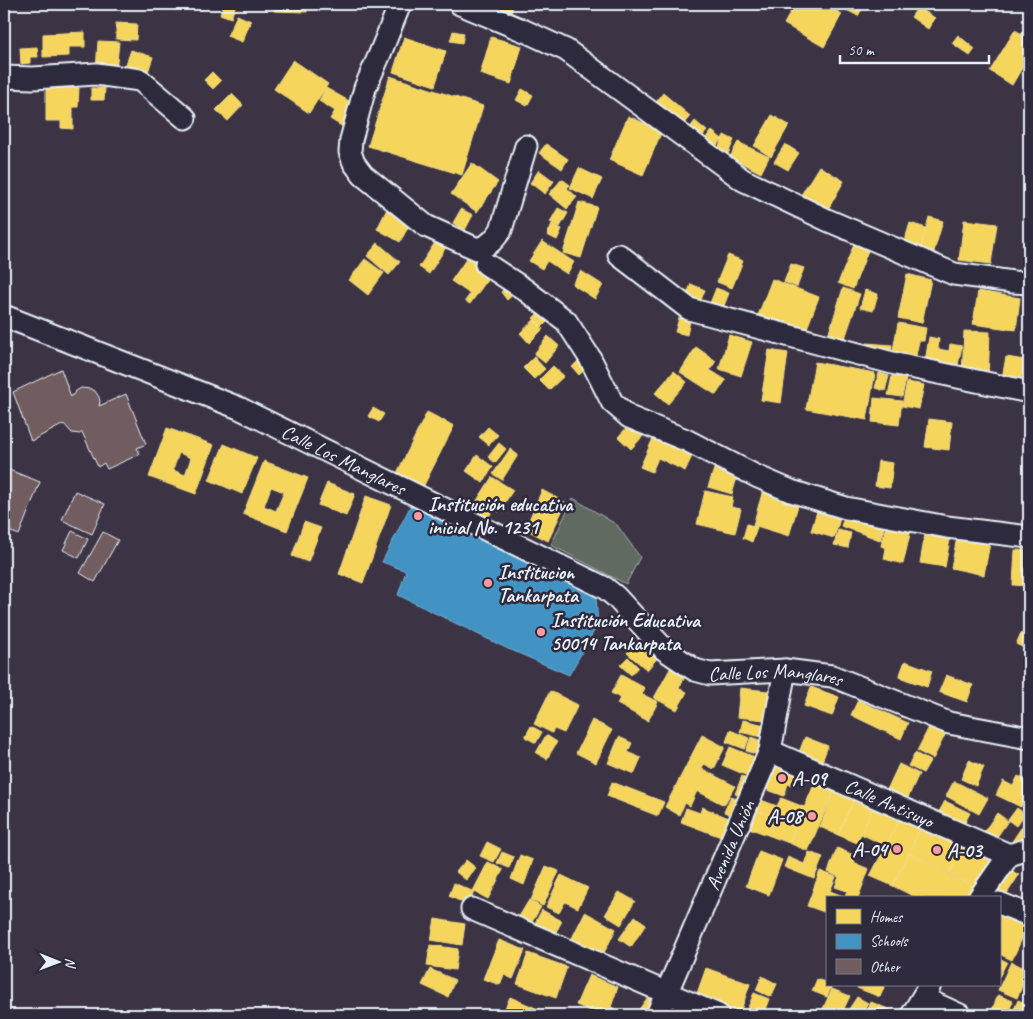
<svg xmlns="http://www.w3.org/2000/svg" width="1033" height="1019" viewBox="0 0 1033 1019" font-family="Caveat,sans-serif">
  <rect width="100%" height="100%" fill="#3c3444"/>
  <filter id="ink" filterUnits="userSpaceOnUse"><feTurbulence type="fractalNoise" baseFrequency=".02" numOctaves="2"/><feDisplacementMap in="SourceGraphic" scale="10" xChannelSelector="R" yChannelSelector="G"/><feConvolveMatrix kernelMatrix="1 2 1 2 8 2 1 2 1" color-interpolation-filters="sRGB"/></filter>
  <g filter="url(#ink)">
    <!-- green -->
    <path fill="#606b60" stroke="#a4aeac" d="M573 498 617 525 640 557 626 584 551 545Z"/>
    <!-- homes -->
    <path fill="#f6d55c" stroke="#f2dd8b" fill-rule="evenodd" d="M224 4 235 7 231 18 220 14Z
      M275 4H307V12L274 11Z
      M499 4H514L509 17 496 11Z
      M795 4H824L842 14 824 47 784 24Z
      M835 4H865L858 16Z
      M918 7 935 18 928 29 911 17Z
      M237 15 251 21 242 42 227 36Z
      M116 23 137 24 136 40 116 39Z
      M1015 30 1029 38V56L1012 85 990 71Z
      M453 31 464 33 462 43 450 41Z
      M85 32V47H69V56L43 57V34Z
      M958 35 975 49 970 56 952 43Z
      M404 37 446 51 435 86 393 72Z
      M491 37 522 46 511 84 480 74Z
      M98 41 119 42 116 72 96 71Z
      M37 47 38 57H30V63L21 64 20 48Z
      M131 50 153 57 146 78 124 70Z
      M293 60 328 84 309 113 274 89Z
      M212 72 221 81 213 89 204 80Z
      M390 76 483 106 462 175 368 146Z
      M46 87 79 88 78 107H73V129L61 128V121H46Z
      M91 88H105L104 100H91Z
      M326 88 356 105 343 127 330 119 335 111 319 101Z
      M522 89 533 95 527 106 516 100Z
      M663 93 690 116 681 128 654 105Z
      M232 94 243 105 228 121 216 110Z
      M772 115 789 125 771 157 754 146Z
      M628 116 662 131 643 175 609 160Z
      M695 121 707 131 701 138 689 129Z
      M712 131 722 139 714 149 703 141Z
      M724 135 734 140 728 154 718 149Z
      M738 142 769 157 761 173 730 157Z
      M546 144 568 159 562 169 539 153Z
      M785 144 799 153 788 170 774 162Z
      M472 163 498 182 477 212 451 194Z
      M819 166 844 181 827 211 801 195Z
      M579 168 602 179 593 199 570 188Z
      M539 170 554 181 545 194 530 183Z
      M562 179 570 185 567 188 577 197 567 209 549 194Z
      M579 202 597 207 581 258 563 253Z
      M558 208 568 213 560 227 550 222Z
      M387 209 411 222 400 242 377 229Z
      M461 209 473 215 465 230 453 223Z
      M929 217 943 221 933 255 920 251Z
      M964 220 997 224 991 264 959 260Z
      M910 223 926 228 920 251 903 246Z
      M552 224 562 229 557 240 547 235Z
      M438 238 448 244 429 274 419 267Z
      M542 241 574 262 567 274 547 261 542 269 529 261Z
      M855 242 869 248 853 289 838 283Z
      M378 243 400 262 389 275 367 256Z
      M469 255 493 272 470 304 465 301 470 294 451 281Z
      M728 255 743 261 732 288 717 282Z
      M365 259 384 273 368 295 349 280Z
      M791 264 804 268 797 287 784 282Z
      M581 271 603 285 595 299 572 284Z
      M907 274 931 280 922 323 898 318Z
      M772 279 819 297 804 336 757 318Z
      M509 284 516 292 507 300 501 292Z
      M691 284 705 290 699 305 685 299Z
      M716 288 729 293 722 311 709 306Z
      M843 288 860 294 842 347 826 342Z
      M865 290 878 294 873 311 860 308Z
      M978 291 1020 298 1016 330 973 324Z
      M544 308 552 317 542 327 533 318Z
      M679 318 690 321 687 335 675 332Z
      M534 320 543 329 529 343 520 333Z
      M898 323 926 328 924 341H919L914 365 891 361Z
      M964 331 990 332 988 378 962 377Z
      M729 335 752 342 741 376 719 369Z
      M548 336 559 346 545 363 534 354Z
      M929 337 939 339 938 349 949 351 950 344 962 346 956 374 924 368Z
      M867 343 892 345 890 359 866 356Z
      M696 347 716 361 710 370 726 380 716 395 680 372Z
      M769 350 788 353 781 403 761 400Z
      M534 357 545 369 534 379 523 368Z
      M1006 357 1025 360 1020 387 1001 383Z
      M581 358 589 366 579 375 572 367Z
      M815 362 875 373 867 420 806 409Z
      M553 366 564 376 549 390 539 380Z
      M674 371 687 382 668 404 655 393Z
      M879 373 889 376 885 391 875 388Z
      M892 376 906 379 902 397 888 395Z
      M907 382 924 385 919 409 902 406Z
      M874 398 902 401 899 425 872 422Z
      M373 408 384 414 379 422 368 416Z
      M427 412 454 426 422 489 396 475Z
      M929 419 952 422 949 450 925 447Z
      M633 421 646 433 631 449 618 437Z
      M488 427 498 435 489 445 479 437Z
      M167 428 214 445 196 494 149 477ZM179 453 191 458 185 475 173 470Z
      M656 432 695 450 685 471 658 458 652 472 640 467Z
      M499 443 506 449 495 463 488 457Z
      M224 444 257 458 242 494 209 480Z
      M510 449 518 455 502 480 493 474Z
      M477 455 493 467 483 483 466 471Z
      M717 460 740 468 732 494 708 487Z
      M264 461 308 478 287 531 243 514ZM271 487 284 492 276 511 264 506Z
      M878 461 893 463 890 488 875 486Z
      M492 477 513 490 499 512 494 508 487 520 471 510Z
      M327 483 355 494 346 516 318 505Z
      M542 490 566 503 548 541 525 529Z
      M763 490 799 502 789 536 753 525Z
      M705 491 733 497 731 507 741 509 735 533 697 524Z
      M366 496 391 505 363 583 339 574Z
      M820 501 843 509 834 538 811 531Z
      M847 510 885 524 880 540 841 526Z
      M304 522 321 528 308 562 292 556Z
      M747 524 757 527 752 542 743 538Z
      M886 525 911 530 903 564 884 559 886 548 881 546Z
      M838 530 851 533 848 548 834 545Z
      M925 534 950 539 945 567 920 563Z
      M957 537 990 543 984 575 951 568Z
      M1015 550 1029 551V586L1013 585Z
      M1021 633 1029 637V648L1028 650 1016 644Z
      M641 637 661 654 647 670 627 653Z
      M628 657 638 667 631 675 620 665Z
      M905 661 932 671 927 687 899 677Z
      M671 667 686 675 679 688 687 692 677 710 654 698Z
      M621 675 645 688 642 694 658 702 648 721 617 704 620 698 611 693Z
      M946 675 973 685 967 702 939 692Z
      M811 687 839 697 832 716 804 706Z
      M740 688 777 692 774 721 737 717Z
      M550 691 578 705 564 733 554 729 552 733 534 724Z
      M858 700 908 723 901 739 851 715Z
      M592 720 612 730 596 763 576 753Z
      M743 720 774 727 771 739 740 732Z
      M930 725 946 733 933 759 917 751Z
      M531 726 542 732 536 743 525 737Z
      M730 730 749 738 745 749 726 742Z
      M546 735 557 742 547 759 536 753Z
      M702 735 725 747 714 769 704 764 702 769 735 786 724 805 697 791 690 806 685 803 679 815 665 807Z
      M619 737 632 743 628 752 641 758 634 774 608 763Z
      M751 737 770 744 765 757 746 751Z
      M805 737 828 746 821 764 798 755Z
      M730 747 762 760 755 779 722 765Z
      M915 753 930 761 923 773 908 766Z
      M969 760 984 767 976 786 961 779Z
      M775 764 797 773 792 785 788 784 784 796 765 789Z
      M899 764 919 774 905 804 885 794Z
      M742 776 755 782 748 799 735 794Z
      M1018 776 1029 781V791L1021 807 996 795 1003 781 1013 786Z
      M816 780 835 788 808 851 789 843Z
      M954 781 988 798 979 814 946 796Z
      M612 782 664 802 658 816 607 796Z
      M835 788 855 797 838 835 820 827Z
      M731 796 746 803 739 818 724 812Z
      M855 797 873 805 857 843 838 835Z
      M781 798 804 807 797 825 757 810 761 800 777 806Z
      M945 801 970 813 960 832 935 819Z
      M873 805 901 817 886 846 861 834Z
      M702 807 736 821 729 840 681 822 686 808 700 813Z
      M1017 808 1025 814 1016 826 1008 820Z
      M757 810 796 826 789 843 749 828Z
      M997 813 1008 821 992 844 981 836Z
      M1029 816V846L1023 850 1011 843Z
      M901 817 921 827 893 886 870 876Z
      M921 827 965 847 949 873 909 853Z
      M487 842 501 849 494 862 480 856Z
      M965 847 995 860 978 889 949 873Z
      M837 848 856 856 854 863 869 869 858 898H844L847 891 835 887 839 877 828 872Z
      M759 851 782 860 769 895 746 886Z
      M502 852 514 857 509 868 497 863Z
      M809 852 823 857 814 879 784 867 788 857 804 864Z
      M909 853 978 889 972 898H917L893 886Z
      M520 855 533 860 524 885 511 879Z
      M466 860 476 868 466 880 456 872Z
      M488 862 503 870 488 899 473 891Z
      M546 866 559 871 543 906 531 900Z
      M1009 869 1019 875 1006 895 997 889Z
      M820 871 836 877 830 891 843 896 842 898H827V913L807 906Z
      M561 875 588 888 578 908 565 902 559 913 546 907Z
      M454 883 474 892 468 905 449 896Z
      M619 892 635 901 621 925 605 915Z
      M529 900 541 907 526 932 514 925Z
      M542 910 562 921 551 941 531 930Z
      M585 912 616 929 601 959 570 942Z
      M999 915 1027 928 1012 960 999 954Z
      M635 916 646 924 631 947 619 939Z
      M435 919 465 924 462 945 431 940Z
      M499 940 525 950 513 979 504 975 500 985 483 979Z
      M430 945 458 949 455 970 427 966Z
      M528 953 567 967 556 998 517 984Z
      M999 958 1007 962 999 977Z
      M1011 962 1029 970 1017 998 998 990Z
      M706 968 750 984 740 1013 696 996Z
      M430 969 455 980 448 997 422 985Z
      M589 975 618 987 611 1007 628 1014 627 1015H601L576 1005Z
      M762 976 777 984 771 997 756 990Z
      M817 979 827 983V985H832L827 997 812 991Z
      M858 985H885L880 997 857 988Z
      M832 989 850 996 841 1015H820Z
      M754 993 769 999 763 1015H745Z
      M1029 994V1015H1019L1013 1012 1018 1000 1025 1003Z
      M998 995 1013 1001 1008 1013 1013 1015H990Z
      M510 997 545 1012 544 1015H502Z
      M648 997 661 1007 654 1015H635Z
      M857 997 868 1003 861 1015H859L849 1009Z
      M871 1002 903 1015H865Z"/>
    <!-- schools -->
    <path fill="#4393c3" stroke="#74afd3" d="M412 503 555 572 596 597 598 624 569 675 511 650 508 649 398 595 406 571 382 562Z"/>
    <!-- building -->
    <path fill="#715c5f" stroke="#e8f1f8" d="M61 369 71 397 76 391 81 388 91 389 95 391 99 397 100 402 99 406 126 394 146 444 137 448 140 454 107 469 104 463 98 467 82 432 80 434 72 433 64 424 31 441 13 392Z
      M4 468 40 482 19 535 4 529Z
      M75 491 105 504 92 534 62 520Z
      M72 531 88 539 79 558 63 550Z
      M103 532 118 540 95 582 80 573Z"/>
    <g fill="none" stroke-linecap="round" stroke-linejoin="round">
      <defs>
        <g id="street">
          <path d="M400 4 379 56 365 88 351 140 350 152 354 163 363 175 426 226 477 249C490 245 493 241 501 230L526 146"/>
          <path d="M460 4 527 32 566 50 743 180 827 220 954 274 1013 282 1029 283"/>
          <path d="M4 77 33 78 96 74 140 80 185 118"/>
          <path d="M619 255 689 309 896 364 1029 392"/>
          <path d="M486 264 524 289 566 321 590 358 612 402 629 417 686 440 756 476 791 491 846 508 947 527 1029 537"/>
          <path id="s1" d="M4 316 239 408 605 588 616 597 665 650 695 670 710 674 785 670 832 676 949 723 1029 738"/>
          <path id="s2" d="M770 751 1009 855"/>
          <path d="M1009 855 1029 849"/>
          <path d="M979 898 1009 855"/>
          <path d="M999 903 1029 915"/>
          <path d="M472 909 718 1015"/>
          <path d="M923 998 960 1015"/>
          <path id="s3" d="M657 1015 770 751 785 670"/>
          <path d="M912 1015 930 985"/>
        </g>
      </defs>
      <!-- street casing -->
      <use href="#street" stroke="#e8f1f8" stroke-width="25"/>
      <!-- street -->
      <use href="#street" stroke="#2f2a3d" stroke-width="21"/>
    </g>
  </g>
  <!-- markers -->
  <g fill="#ff9aa2" stroke="#2f2a3d" stroke-width="2">
    <circle cx="418" cy="516" r="5"/>
    <circle cx="488" cy="583" r="5"/>
    <circle cx="541" cy="632" r="5"/>
    <circle cx="782" cy="778" r="5"/>
    <circle cx="812" cy="816" r="5"/>
    <circle cx="897" cy="849" r="5"/>
    <circle cx="937" cy="850" r="5"/>
  </g>
  <g text-anchor="middle" stroke-width="5" stroke-linejoin="round" paint-order="stroke">
    <!-- street labels -->
    <g font-size="20" fill="#e8f1f8" stroke="#2f2a3d">
      <text dy="7" stroke="none"><textPath href="#s1" startOffset="369">Calle Los Manglares</textPath></text>
      <text dy="7" stroke="none"><textPath href="#s1" startOffset="864">Calle Los Manglares</textPath></text>
      <text dy="7" stroke="none"><textPath href="#s2" startOffset="130">Calle Antisuyo</textPath></text>
      <text dy="7" stroke="none"><textPath href="#s3" startOffset="185">Avenida Unión</textPath></text>
    </g>
    <!-- poi labels -->
    <g font-size="20" font-weight="bold" fill="#e8f1f8" stroke="#2f2a3d" text-anchor="start">
      <text x="428" y="511">Institución educativa<tspan x="428" dy="23">inicial No. 1231</tspan></text>
      <text x="498" y="579">Institucion<tspan x="498" dy="23">Tankarpata</tspan></text>
      <text x="551" y="627">Institución Educativa<tspan x="551" dy="23">50014 Tankarpata</tspan></text>
      <text x="792" y="785">A-09</text>
      <text x="802" y="823" text-anchor="end">A-08</text>
      <text x="887" y="856" text-anchor="end">A-04</text>
      <text x="947" y="857">A-03</text>
    </g>
  </g>
  <!-- margin -->
  <rect width="1033" height="1019" fill="none" stroke="#2f2a3d" stroke-width="20"/>
  <rect x="10" y="10" width="1013" height="999" fill="none" stroke="#e8f1f8" stroke-width="2" filter="url(#ink)"/>
  <!-- legend -->
  <rect x="826" y="896" width="175" height="90" fill="#2f2a3d" stroke="#797a88"/>
  <rect x="836" y="909" width="25" height="15" fill="#f6d55c" stroke="#797a88"/>
  <text x="870" y="922" font-size="15" fill="#e8f1f8">Homes</text>
  <rect x="836" y="934" width="25" height="15" fill="#4393c3" stroke="#797a88"/>
  <text x="870" y="946" font-size="15" fill="#e8f1f8">Schools</text>
  <rect x="836" y="959" width="25" height="15" fill="#715c5f" stroke="#797a88"/>
  <text x="870" y="972" font-size="15" fill="#e8f1f8">Other</text>
  <!-- north arrow -->
  <g transform="translate(58 962) rotate(91)" stroke="#2f2a3d" stroke-width="4" paint-order="stroke">
  <path d="M0-4L9 19L0 12L-9 19Z" fill="#e8f1f8"/>
  <text y="-8" font-size="14" font-weight="bold" text-anchor="middle" fill="#e8f1f8">N</text>
  </g>
  <!-- scale -->
  <path d="M840 55v8h149v-8" fill="none" stroke="#e8f1f8" stroke-width="2.5"/>
  <text x="848" y="55" font-size="15" fill="#e8f1f8" stroke="#2f2a3d" stroke-width="4" paint-order="stroke">50 m</text>
</svg>
